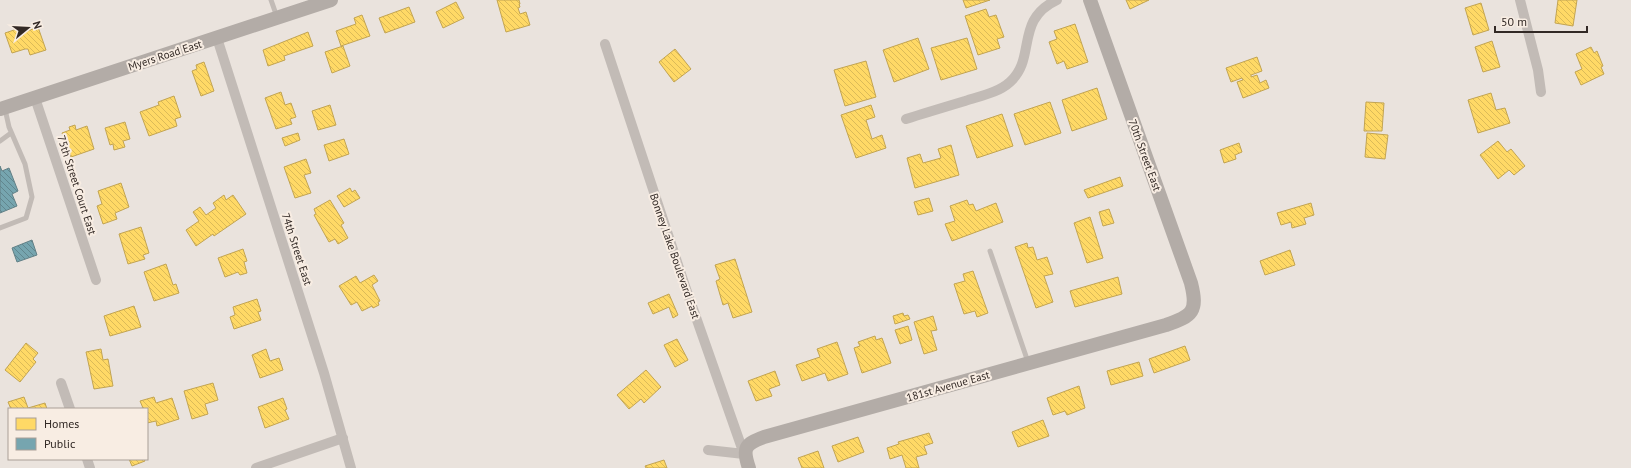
<svg xmlns="http://www.w3.org/2000/svg" width="1631" height="468" viewBox="0 0 1631 468" font-family="'PT Sans',sans-serif">
  <defs>
    <pattern id="homes-back-hatch" width="6" height="6" patternUnits="userSpaceOnUse"><rect width="6" height="6" fill="#ffd966"/><path d="M-1 5l2 2M0 0l6 6M5-1l2 2" fill="none" stroke="#dbba58"/></pattern>
    <pattern id="public-back-hatch" width="6" height="6" patternUnits="userSpaceOnUse"><rect width="6" height="6" fill="#76a5af"/><path d="M-1 5l2 2M0 0l6 6M5-1l2 2" fill="none" stroke="#61868e"/></pattern>
  </defs>
  <rect width="100%" height="100%" fill="#eae3dd"/>
  <!-- homes -->
  <path fill="url(#homes-back-hatch)" stroke="#c2a452" d="M497 0H519L520 4H519L520 7 518 8 520 14 526 12 530 25 506 32Z
    M963 0H990L966 8Z
    M1126 0H1149L1130 9Z
    M1558 0H1577L1573 26 1555 23Z
    M456 2 464 18 443 28 436 12Z
    M1481 3 1489 30 1473 35 1465 8Z
    M409 7 415 22 385 33 379 18Z
    M986 9 989 17 996 15 1004 37 997 39 1000 48 978 55 965 16Z
    M362 15 370 36 341 46 336 31 356 24 354 18Z
    M1075 24 1088 62 1067 69 1064 61 1057 64 1049 42 1057 39 1054 31Z
    M23 27 25 32 38 27 46 50 30 55 28 49H25L12 53 5 33Z
    M308 32 313 46 284 56 285 60 268 66 263 50Z
    M918 38 929 69 894 82 883 50Z
    M967 38 977 69 941 80 931 48Z
    M1492 41 1500 67 1483 72 1475 47Z
    M343 46 350 66 332 73 325 52Z
    M1591 47 1594 53 1597 51 1603 66 1601 67 1604 74 1581 85 1575 72 1582 69 1576 54Z
    M675 49 691 69 674 82 659 62Z
    M1257 57 1262 71 1251 75V77L1257 75 1260 83 1266 80 1269 88 1243 98 1237 82 1243 80 1242 78 1231 82 1226 68Z
    M866 61 876 97 845 106 834 70Z
    M204 62 214 91 201 96 192 71 197 69 196 65Z
    M1097 88 1107 119 1072 131 1062 100Z
    M281 92 285 105 291 103 296 117 290 119 292 124 276 129 265 98Z
    M1491 93 1496 110 1505 108 1510 123 1478 133 1468 100Z
    M174 96 181 117 175 119 177 126 149 136 140 112 159 105 158 102Z
    M1050 102 1061 133 1025 145 1014 114Z
    M1366 102 1384 103 1382 131H1364Z
    M330 105 336 125 318 130 312 111Z
    M871 105 875 117 866 120 872 139 882 135 886 148 856 158 841 115Z
    M1002 114 1013 146 977 158 966 126Z
    M125 122 130 139 123 141 125 147 114 150 113 144 110 145 105 128Z
    M75 125 76 130 87 126 94 149 71 157 62 133 70 130 69 127Z
    M298 133 300 140 285 146 282 138Z
    M1367 133 1388 135 1385 159 1365 157Z
    M344 139 349 154 329 161 324 145Z
    M1498 141 1507 152 1511 149 1525 166 1514 175 1509 170 1498 179 1480 155Z
    M1239 143 1242 152 1235 155 1236 159 1224 163 1220 150Z
    M951 145 959 175 915 188 907 158 920 154 923 163 941 158 938 149Z
    M306 159 311 173 304 175 311 193 295 198 284 167Z
    M1120 177 1123 186 1088 198 1084 190Z
    M121 183 129 207 115 213 117 219 103 224 97 206 102 204 98 191Z
    M350 188 352 192 355 190 360 198 344 207 337 196Z
    M224 195 226 200 233 195 246 214 214 236 213 234 196 246 186 230 199 221 193 212 200 207 206 215 216 208 213 203Z
    M929 198 933 211 918 215 914 202Z
    M330 200 344 223 341 225 348 238 338 244 335 239 329 242 314 215 316 214 314 209Z
    M967 200 969 205 973 204 976 211 996 203 1003 222 952 241 945 224 955 221 950 206Z
    M1311 203 1314 215 1304 218 1306 224 1292 228 1291 222 1281 225 1277 213Z
    M1109 209 1114 223 1103 226 1099 212Z
    M1090 217 1103 258 1087 263 1074 223Z
    M141 227 149 253 143 255 145 259 128 264 119 234Z
    M1027 243 1028 248 1033 247 1037 260 1047 257 1053 274 1044 276 1053 302 1036 308 1015 247Z
    M243 249 247 261 244 262 247 273 240 275 238 272 225 277 218 258Z
    M1290 250 1295 265 1265 275 1260 261Z
    M735 259 752 312 733 318 728 303 723 305 716 281 720 279 715 265Z
    M166 264 173 285 176 284 179 293 154 301 144 272Z
    M973 271 988 313 977 317 975 311 964 314 954 284 965 281 963 274Z
    M374 275 378 281 372 285 380 301 378 302 379 305 373 308 372 306 362 311 357 302 351 305 339 286 356 276 360 283Z
    M1118 277 1122 294 1075 307 1070 291Z
    M669 294 678 315 673 318 669 307 653 314 648 303Z
    M257 299 261 311 258 312 261 320 234 329 230 317 235 315 233 307Z
    M134 306 141 327 110 336 104 316Z
    M903 313 904 316 908 315 910 319 895 324 893 316Z
    M933 316 937 330 931 331 937 350 924 354 914 322Z
    M908 326 912 340 900 344 895 330Z
    M875 336 876 340 882 338 891 363 862 373 854 348 860 346 858 342Z
    M677 339 688 360 675 367 664 345Z
    M837 342 848 374 828 381 825 373 802 381 796 365 820 357 817 349Z
    M26 343 38 353 33 359 36 362 20 382 5 370Z
    M1185 346 1190 360 1154 373 1149 359Z
    M101 349 103 360 108 359 113 386 94 389 86 352Z
    M266 349 270 361 279 358 283 370 260 378 252 355Z
    M1139 362 1143 376 1111 385 1107 371Z
    M646 370 661 387 644 403 641 399 629 409 617 395Z
    M775 371 780 385 769 389 772 396 756 401 748 381Z
    M213 383 218 400 205 404 208 414 192 419 184 391Z
    M1079 386 1085 408 1067 415 1065 411 1053 415 1047 398Z
    M24 397 28 408 45 403 47 409H11L8 402Z
    M154 397 156 403 172 398 179 419 157 426 156 421 147 423V409H139L143 408 140 401Z
    M283 398 287 409 285 410 289 419 265 428 258 407Z
    M1043 420 1049 436 1018 447 1012 432Z
    M929 433 933 443 924 446 927 454 916 457 919 468H906L902 455 890 459 887 448 899 444 898 442Z
    M858 437 864 452 838 462 832 446Z
    M818 451 824 468H802L798 458Z
    M129 459H144L145 461 132 466Z
    M664 460 667 468H646L645 466Z"/>
  <!-- public -->
  <path fill="url(#public-back-hatch)" stroke="#628086" d="M0 166 2 171 9 168 18 191 12 194 17 206 0 213Z
    M32 240 37 255 17 262 12 248Z"/>
  <g fill="none" stroke-linecap="round" stroke-linejoin="round">
    <!-- lane -->
    <path stroke="#c2bbb6" stroke-width="5" d="M271 0 277 17
      M0 141 11 133
      M0 228 26 218 32 197 25 164 9 127 5 109
      M990 251 1028 362"/>
    <!-- street -->
    <path stroke="#c2bbb6" stroke-width="10" d="M1520 0 1538 70 1541 92
      M217 38 324 373 351 468
      M605 44 685 286 744 454
      M35 98 96 280
      M906 119C925 113 945 107 965 101 980 96 998 93 1010 82 1037 58 1014 20 1057 0
      M61 383 70 409
      M708 450 744 454
      M87 459 90 468
      M256 468 343 438"/>
    <!-- secondary -->
    <path stroke="#b3aca7" stroke-width="14" d="M0 109 331 0
      M749 468C742 448 745 444 764 437L1166 325C1193 316 1198 311 1191 283L1090 0"/>
  </g>
  <g text-anchor="middle" stroke-width="4" stroke-linejoin="round" paint-order="stroke">
    <!-- street labels -->
    <g font-size="11" fill="#322925" stroke="#f8ede3">
      <text transform="translate(165 55) rotate(-18)" y="4">Myers Road East</text>
      <text transform="translate(1145 155) rotate(70)" y="4">70th Street East</text>
      <text transform="translate(77 185) rotate(72)" y="4">75th Street Court East</text>
      <text transform="translate(297 249) rotate(72)" y="4">74th Street East</text>
      <text transform="translate(675 256) rotate(71)" y="4">Bonney Lake Boulevard East</text>
      <text transform="translate(948 386) rotate(-16)" y="4">181st Avenue East</text>
    </g>
  </g>
  <!-- legend -->
  <rect x="8" y="408" width="140" height="52" fill="#f8ede3" stroke="#a99f97"/>
  <rect x="16" y="418" width="20" height="12" fill="#ffd966" stroke="#a99f97"/>
  <text x="44" y="428" font-size="12" fill="#322925">Homes</text>
  <rect x="16" y="438" width="20" height="12" fill="#76a5af" stroke="#a99f97"/>
  <text x="44" y="448" font-size="12" fill="#322925">Public</text>
  <!-- north arrow -->
  <g transform="translate(28 28) rotate(72)" stroke="#f8ede3" stroke-width="3" paint-order="stroke">
  <path d="M0-3L7 15L0 10L-7 15Z" fill="#322925"/>
  <text y="-6" font-size="11" font-weight="bold" text-anchor="middle" fill="#322925">N</text>
  </g>
  <!-- scale -->
  <path d="M1495 26v6h92v-6" fill="none" stroke="#322925" stroke-width="2"/>
  <text x="1501" y="26" font-size="12" fill="#322925" stroke="#f8ede3" stroke-width="3" paint-order="stroke">50 m</text>
</svg>
